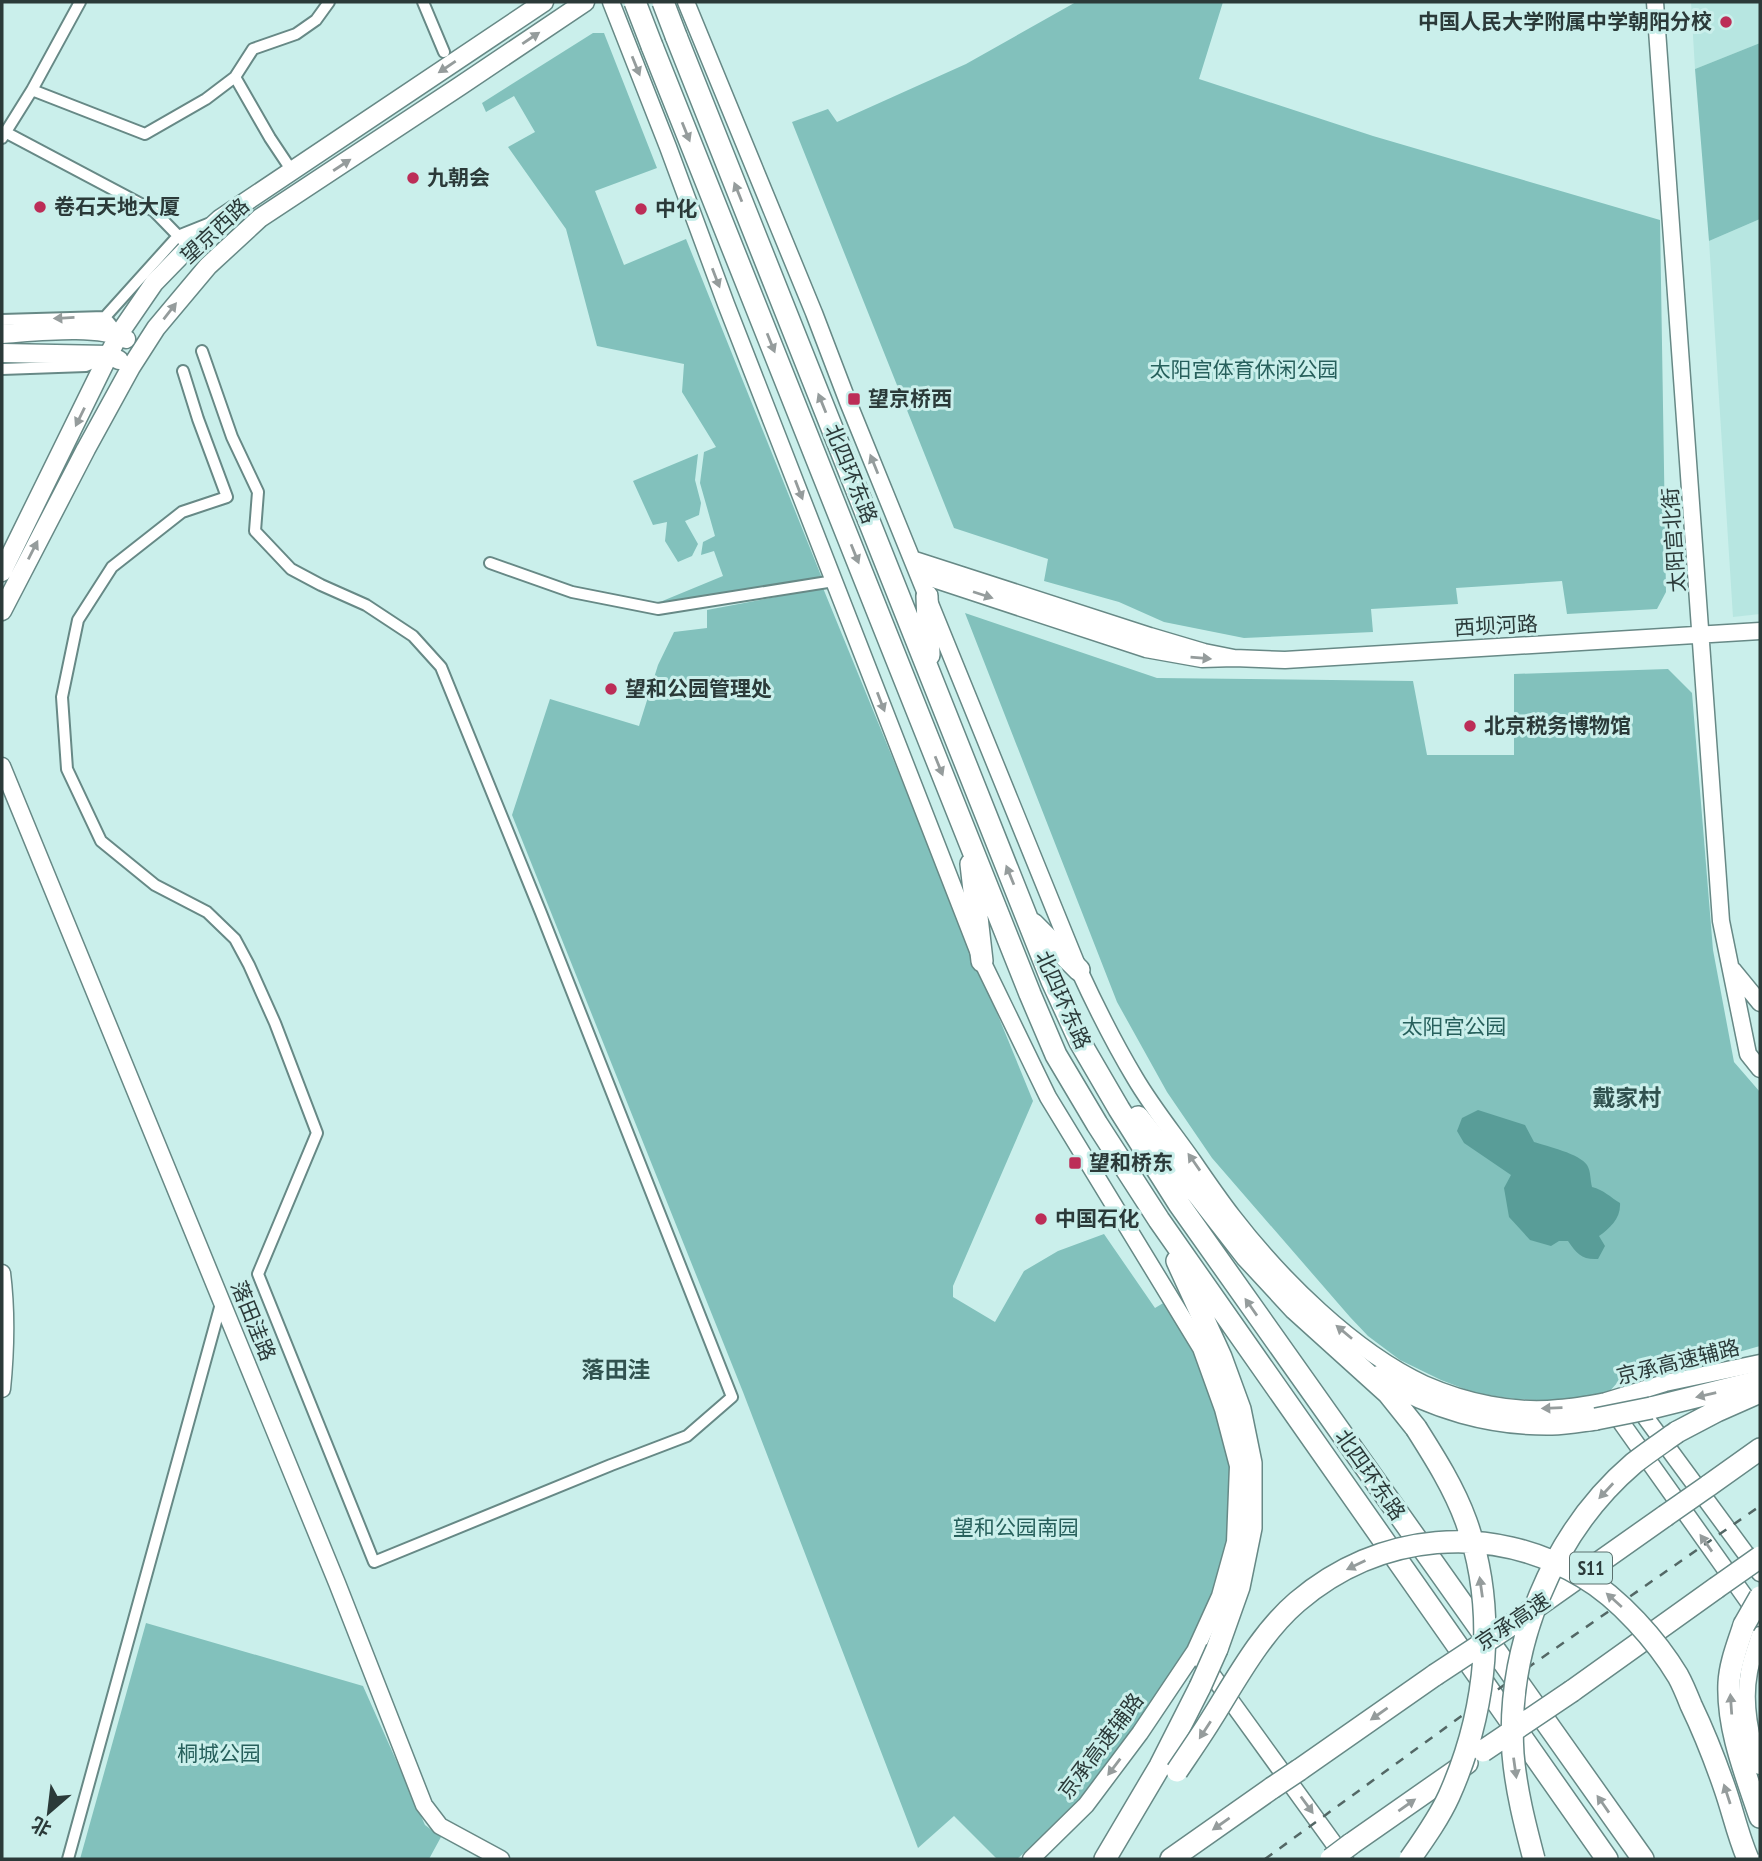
<svg xmlns="http://www.w3.org/2000/svg" width="1762" height="1861" viewBox="0 0 1762 1861" font-family="'PT Sans Narrow','Noto Sans SC',sans-serif">
  <rect width="100%" height="100%" fill="#caefeb"/>
  <!-- built -->
  <path fill="#b7e6e1" d="M1691 2H1760V43L1695 69Z
    M1760 219V614L1733 617 1709 241Z"/>
  <!-- green -->
  <path fill="#82c1bc" d="M1076 2H1223L1199 79 1373 136 1660 220 1666 592 1657 609 1567 614 1562 581 1456 588 1458 604 1371 609 1373 632 1244 638 1164 622 1119 602 1044 581 1048 559 954 528 792 122 828 109 837 122 966 64Z
    M593 33H604L657 168 595 191 624 265 686 239 822 578 660 602 723 576 714 551 701 555 703 542 715 536 700 483 704 452 716 447 682 392 684 364 597 346 566 229 508 147 535 132 514 96 486 112 482 103Z
    M1760 43V219L1709 241 1695 69Z
    M698 454 695 480 701 503 699 515 685 521 698 544 692 556 678 562 665 541 667 522 653 525 633 481Z
    M823 588 1033 1101 953 1286V1297L995 1322 1024 1271 1058 1251 1104 1234 1155 1308 1165 1302 1202 1364 1221 1413 1230 1474V1531L1215 1588 1193 1640 1154 1699 1085 1794 1065 1817 1017 1859H997L954 1816 918 1848 743 1392 512 815 550 699 639 726 658 665 674 632 707 628V610Z
    M965 613 1157 678 1413 681 1427 755H1514V674L1668 669 1692 693 1713 950 1734 1062 1760 1092V1346L1728 1355 1664 1363 1634 1364 1609 1392 1559 1401 1515 1399 1475 1393 1441 1380 1400 1360 1368 1336 1350 1317 1212 1158 1167 1092 1117 1002Z
    M146 1623 363 1686 425 1825 441 1837 429 1859H80Z"/>
  <!-- water -->
  <path fill="#599d98" d="M1478 1110 1525 1125 1534 1142C1547 1146 1580 1154 1587 1165 1591 1171 1590 1180 1592 1187 1604 1190 1610 1197 1620 1203 1621 1218 1610 1228 1599 1236L1605 1246 1598 1259C1582 1260 1577 1254 1568 1241H1559L1551 1246 1530 1240 1509 1217 1504 1188 1511 1175 1464 1143 1457 1131 1462 1118Z"/>
  <g fill="none" stroke-linecap="round" stroke-linejoin="round">
    <defs>
      <path id="street" d="M423 2 444 52
        M235 77 270 138 292 171
        M32 90 145 134 206 99 235 77 253 49 296 34 316 20 329 2
        M5 132 154 211 189 247
        M2 138 32 90 80 2
        M2 320 105 317 119 334
        M88 329 105 317 178 236 208 224
        M2 369 86 366 102 359
        M183 371 198 419 227 497 182 512 112 567 78 620 62 697 67 769 101 841 155 885 207 912 235 939 249 965 275 1023 317 1133 258 1274 374 1562 611 1465 687 1436 732 1397 541 913 441 667 413 636 366 605 321 585 291 569 255 531 258 492 232 437 202 351
        M490 563 572 592 658 609 834 581
        M68 1859 222 1300"/>
      <path id="secondary" d="M611 2 668 147 726 304 982 961 1048 1097 1201 1348 1223 1409 1238 1466 1235 1542 1220 1596 1195 1651 1140 1733 1086 1805 1031 1859
        M686 2 814 313 848 402 1079 970C1096 1007 1114 1043 1135 1078 1152 1107 1174 1134 1193 1161 1206 1180 1219 1199 1233 1217 1280 1278 1353 1351 1424 1384 1465 1402 1514 1413 1559 1408 1574 1407 1590 1404 1606 1401L1760 1618
        M1655 2 1721 921 1748 1054 1760 1069
        M912 559 1150 636 1204 652 1234 658 1202 659 1146 649 918 574
        M1234 658 1285 660 1760 631
        M2 766 337 1583 424 1805 440 1826 501 1859
        M1733 970 1760 1003
        M2 1273C7 1313 6 1349 2 1389
        M1629 1395 1760 1573
        M1606 1401 1665 1383 1760 1363
        M1760 1635C1756 1647 1751 1660 1749 1672 1743 1703 1750 1737 1760 1766
        M1202 1661 1345 1859"/>
      <path id="primary" d="M2 334C34 332 99 324 126 339
        M2 353 109 355 119 360
        M2 572 119 334 154 283 189 247 220 219 544 2
        M2 611 86 449 131 367 156 328 208 266 260 218 460 86 585 2"/>
      <path id="highway" d="M676 36 1052 981 1080 1042 1119 1109 1179 1204 1643 1859
        M652 46 1030 994 1056 1055 1097 1124 1159 1220 1607 1859
        M927 596 929 655
        M971 864 982 961
        M1033 924 1079 970
        M1138 1117 1246 1256 1295 1309 1388 1393 1416 1428
        M1177 1261 1221 1357 1240 1409 1251 1463V1528L1239 1587 1217 1649
        M1380 1376C1430 1408 1492 1425 1552 1424 1566 1424 1581 1421 1596 1419
        M1651 1408 1760 1381
        M1677 1432 1717 1411 1760 1392
        M1708 1486 1760 1449
        M1529 1612 1665 1516
        M1744 1625C1738 1644 1730 1663 1729 1683 1727 1729 1746 1775 1760 1817
        M1572 1691 1716 1588
        M1299 1770 1435 1675
        M1351 1844 1467 1763
        M1105 1859 1160 1766 1200 1687
        M1171 1859 1272 1788"/>
    </defs>
    <!-- street casing -->
    <use href="#street" stroke="#678986" stroke-width="14"/>
    <!-- secondary casing -->
    <use href="#secondary" stroke="#678986" stroke-width="19"/>
    <!-- primary casing -->
    <use href="#primary" stroke="#678986" stroke-width="21"/>
    <!-- highway casing -->
    <use href="#highway" stroke="#678986" stroke-width="24"/>
    <!-- street -->
    <use href="#street" stroke="#fff" stroke-width="10"/>
    <!-- secondary -->
    <use href="#secondary" stroke="#fff" stroke-width="16"/>
    <!-- primary -->
    <use href="#primary" stroke="#fff" stroke-width="18"/>
    <!-- highway -->
    <use href="#highway" stroke="#fff" stroke-width="21"/>
    <!-- rail -->
    <path stroke="#536765" stroke-width="2.5" stroke-dasharray="9 9" stroke-linecap="butt" d="M1265 1859 1533 1664 1760 1506"/>
    <defs>
      <path id="highway-bridge" d="M635 2 652 46
        M663 2 676 36
        M1596 1419 1651 1408
        M1665 1516 1708 1486
        M1716 1588 1760 1557
        M1744 1625 1760 1597
        M1435 1675 1517 1621
        M1200 1687 1217 1649
        M1483 1751 1572 1691
        M1177 1771C1189 1753 1201 1736 1212 1718 1237 1678 1261 1633 1297 1602 1379 1532 1491 1522 1583 1577 1619 1598 1657 1641 1678 1676 1683 1685 1687 1695 1691 1705 1704 1732 1715 1760 1725 1789 1733 1812 1738 1836 1748 1859
        M1272 1788 1299 1770
        M1331 1859 1351 1844
        M1410 1859C1424 1839 1439 1818 1449 1796 1487 1711 1498 1610 1466 1521 1454 1488 1435 1458 1416 1428
        M1534 1859C1525 1825 1516 1790 1513 1754 1506 1647 1552 1533 1634 1463 1648 1452 1663 1442 1677 1432"/>
    </defs>
    <!-- highway-bridge casing -->
    <use href="#highway-bridge" stroke="#678986" stroke-width="24" stroke-linecap="butt"/>
    <!-- highway-bridge -->
    <use href="#highway-bridge" stroke="#fff" stroke-width="21"/>
  </g>
  <!-- one-way arrows -->
  <defs><path id="oneway-solid" d="M-6-.8H1V-3.2L6.5 0L1 3.2V.8H-6Z" transform="scale(1.75)"/></defs>
  <g fill="#959c9c">
    <use href="#oneway-solid" transform="translate(531 38) rotate(-34)"/>
    <use href="#oneway-solid" transform="translate(636 66) rotate(68)"/>
    <use href="#oneway-solid" transform="translate(447 67) rotate(146)"/>
    <use href="#oneway-solid" transform="translate(686 132) rotate(68)"/>
    <use href="#oneway-solid" transform="translate(342 165) rotate(-33)"/>
    <use href="#oneway-solid" transform="translate(738 192) rotate(-112)"/>
    <use href="#oneway-solid" transform="translate(716 278) rotate(69)"/>
    <use href="#oneway-solid" transform="translate(170 311) rotate(-52)"/>
    <use href="#oneway-solid" transform="translate(64 318) rotate(177)"/>
    <use href="#oneway-solid" transform="translate(771 343) rotate(68)"/>
    <use href="#oneway-solid" transform="translate(822 403) rotate(-112)"/>
    <use href="#oneway-solid" transform="translate(80 417) rotate(116)"/>
    <use href="#oneway-solid" transform="translate(874 464) rotate(-112)"/>
    <use href="#oneway-solid" transform="translate(799 490) rotate(69)"/>
    <use href="#oneway-solid" transform="translate(33 550) rotate(-63)"/>
    <use href="#oneway-solid" transform="translate(855 554) rotate(68)"/>
    <use href="#oneway-solid" transform="translate(983 595) rotate(18)"/>
    <use href="#oneway-solid" transform="translate(1201 658) rotate(5)"/>
    <use href="#oneway-solid" transform="translate(881 702) rotate(69)"/>
    <use href="#oneway-solid" transform="translate(939 766) rotate(68)"/>
    <use href="#oneway-solid" transform="translate(1010 875) rotate(-112)"/>
    <use href="#oneway-solid" transform="translate(1194 1162) rotate(-125)"/>
    <use href="#oneway-solid" transform="translate(1251 1307) rotate(-125)"/>
    <use href="#oneway-solid" transform="translate(1344 1332) rotate(-140)"/>
    <use href="#oneway-solid" transform="translate(1706 1395) rotate(167)"/>
    <use href="#oneway-solid" transform="translate(1552 1408) rotate(178)"/>
    <use href="#oneway-solid" transform="translate(1606 1491) rotate(133)"/>
    <use href="#oneway-solid" transform="translate(1706 1543) rotate(-125)"/>
    <use href="#oneway-solid" transform="translate(1356 1565) rotate(154)"/>
    <use href="#oneway-solid" transform="translate(1481 1587) rotate(-98)"/>
    <use href="#oneway-solid" transform="translate(1614 1600) rotate(-138)"/>
    <use href="#oneway-solid" transform="translate(1731 1704) rotate(-94)"/>
    <use href="#oneway-solid" transform="translate(1379 1714) rotate(145)"/>
    <use href="#oneway-solid" transform="translate(1205 1730) rotate(123)"/>
    <use href="#oneway-solid" transform="translate(1114 1767) rotate(127)"/>
    <use href="#oneway-solid" transform="translate(1515 1768) rotate(82)"/>
    <use href="#oneway-solid" transform="translate(1727 1794) rotate(-108)"/>
    <use href="#oneway-solid" transform="translate(1603 1804) rotate(-125)"/>
    <use href="#oneway-solid" transform="translate(1307 1805) rotate(54)"/>
    <use href="#oneway-solid" transform="translate(1407 1805) rotate(-35)"/>
    <use href="#oneway-solid" transform="translate(1221 1824) rotate(145)"/>
  </g>
  <!-- markers -->
  <g fill="#bc2d57" stroke="#caefeb" stroke-width="2.5">
    <circle cx="1726" cy="22" r="7"/>
    <circle cx="413" cy="178" r="7"/>
    <circle cx="40" cy="207" r="7"/>
    <circle cx="641" cy="209" r="7"/>
    <rect x="847" y="392" width="14" height="14" rx="3.5"/>
    <circle cx="611" cy="689" r="7"/>
    <circle cx="1470" cy="726" r="7"/>
    <rect x="1068" y="1156" width="14" height="14" rx="3.5"/>
    <circle cx="1041" cy="1219" r="7"/>
  </g>
  <g text-anchor="middle" stroke-width="6" stroke-linejoin="round" paint-order="stroke">
    <!-- shield labels -->
    <rect fill="#caefeb" stroke="#5b706e" stroke-width="2" x="1570" y="1552.5" width="42" height="31" rx="5"/>
    <g font-size="19" font-weight="bold" fill="#2b3a39">
      <text x="1591" y="1575">S11</text>
    </g>
    <!-- poi labels -->
    <g font-size="21" font-weight="bold" fill="#2b3a39" stroke="#caefeb" text-anchor="start">
      <text x="1712" y="29" text-anchor="end">中国人民大学附属中学朝阳分校</text>
      <text x="427" y="185">九朝会</text>
      <text x="54" y="214">卷石天地大厦</text>
      <text x="655" y="216">中化</text>
      <text x="868" y="406">望京桥西</text>
      <text x="625" y="696">望和公园管理处</text>
      <text x="1484" y="733">北京税务博物馆</text>
      <text x="1089" y="1170">望和桥东</text>
      <text x="1055" y="1226">中国石化</text>
    </g>
    <!-- street labels -->
    <g font-size="21" fill="#2b3a39" stroke="#caefeb">
      <text transform="translate(215 231) rotate(-43)" y="7">望京西路</text>
      <text transform="translate(851 474) rotate(68)" y="7">北四环东路</text>
      <text transform="translate(1674 540) rotate(-94)" y="7">太阳宫北街</text>
      <text transform="translate(1496 626) rotate(-3)" y="7">西坝河路</text>
      <text transform="translate(1063 1000) rotate(66)" y="7">北四环东路</text>
      <text transform="translate(253 1321) rotate(68)" y="7">落田洼路</text>
      <text transform="translate(1678 1362) rotate(-14)" y="7">京承高速辅路</text>
      <text transform="translate(1370 1475) rotate(55)" y="7">北四环东路</text>
      <text transform="translate(1513 1622) rotate(-34)" y="7">京承高速</text>
      <text transform="translate(1101 1746) rotate(-53)" y="7">京承高速辅路</text>
    </g>
    <!-- park labels -->
    <g font-size="21" fill="#27605c" stroke="#caefeb">
      <text x="1244" y="377">太阳宫体育休闲公园</text>
      <text x="1454" y="1034">太阳宫公园</text>
      <text x="1016" y="1535">望和公园南园</text>
      <text x="219" y="1761">桐城公园</text>
    </g>
    <!-- neighbourhood labels -->
    <g font-size="23" font-weight="bold" fill="#31524f" stroke="#caefeb">
      <text x="1627" y="1106">戴家村</text>
      <text x="616" y="1378">落田洼</text>
    </g>
  </g>
  <!-- border -->
  <rect width="1762" height="1861" fill="none" stroke="#2b3a39" stroke-width="7"/>
  <!-- north arrow -->
  <g transform="translate(49 1812) rotate(208)" stroke="#caefeb" stroke-width="5" paint-order="stroke">
  <path d="M0-5L12 26L0 18L-12 26Z" fill="#2b3a39"/>
  <text y="-10" font-size="19" font-weight="bold" text-anchor="middle" fill="#2b3a39">北</text>
  </g>
</svg>
